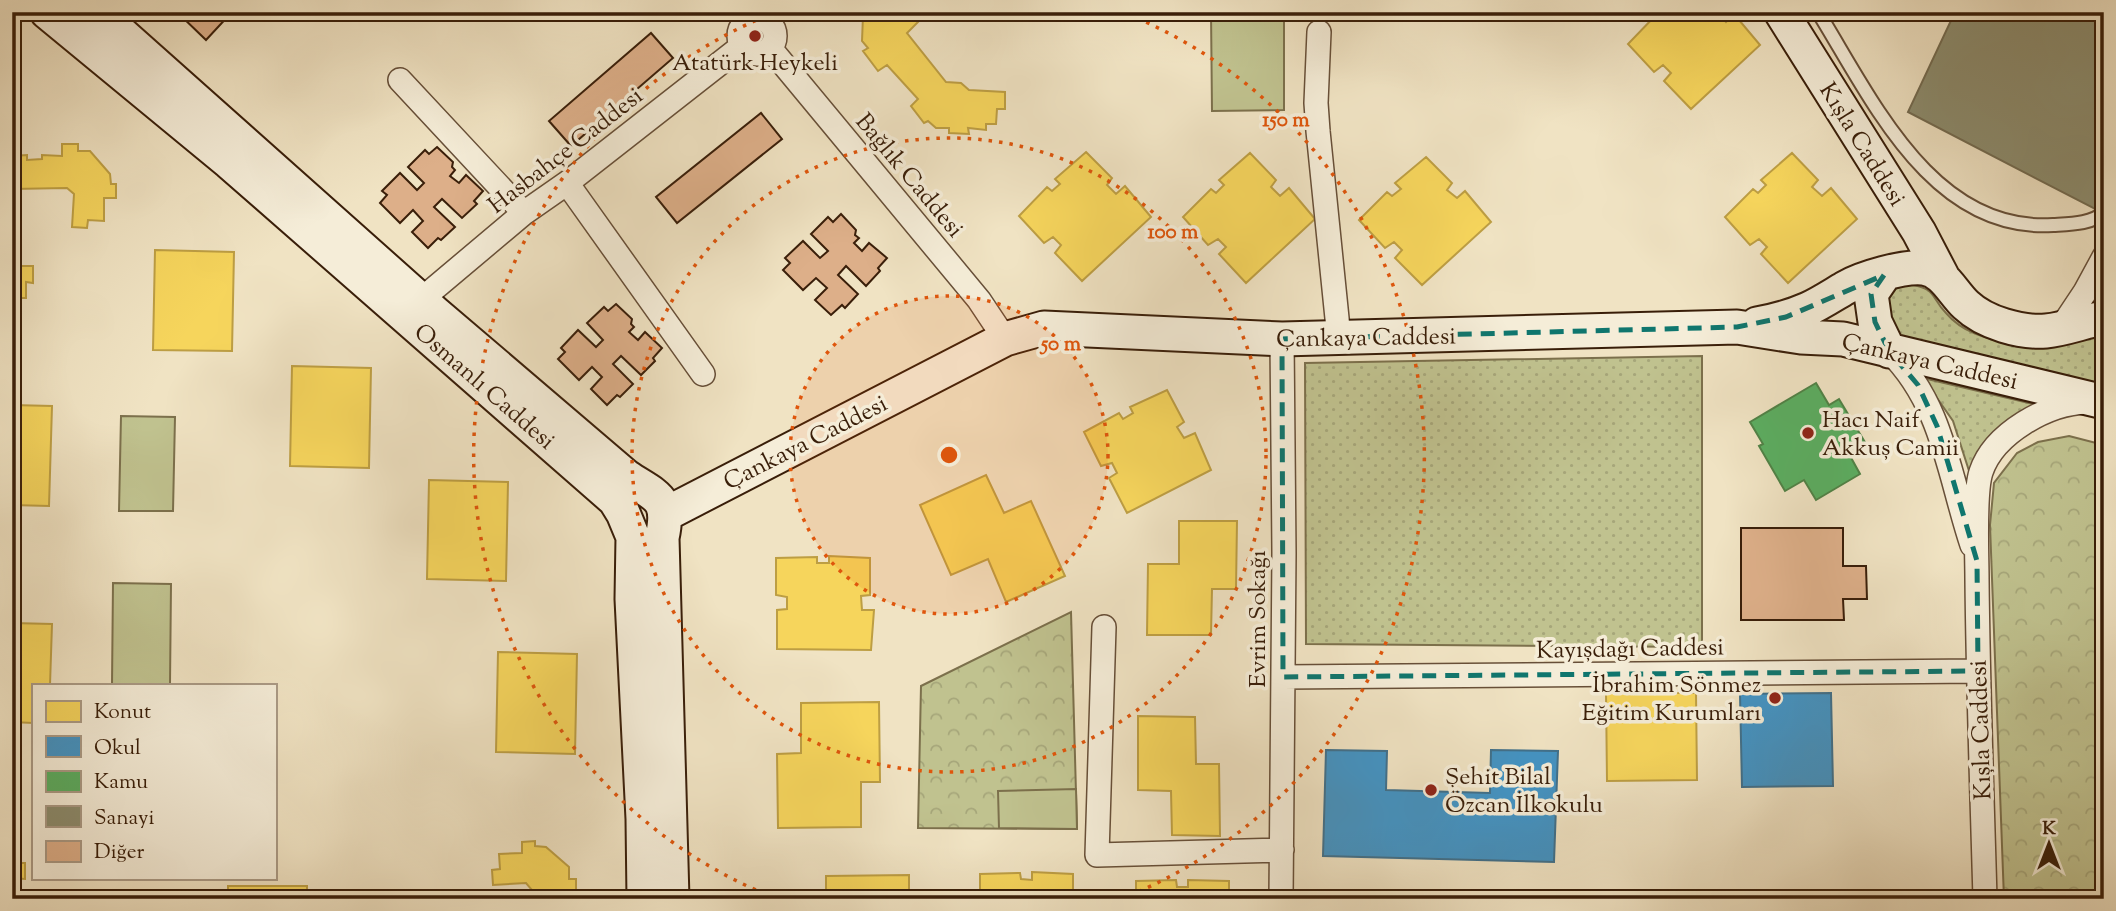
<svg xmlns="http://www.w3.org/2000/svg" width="2116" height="911" viewBox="0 0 2116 911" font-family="'Sorts Mill Goudy',serif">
  <defs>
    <pattern id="grass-dots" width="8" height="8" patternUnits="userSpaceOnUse" patternTransform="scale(1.75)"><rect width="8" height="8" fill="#c0c28f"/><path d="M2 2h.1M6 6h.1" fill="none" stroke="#a6a67a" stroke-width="1.8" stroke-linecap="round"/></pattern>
    <pattern id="forest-crowns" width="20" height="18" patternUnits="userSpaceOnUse" patternTransform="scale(1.75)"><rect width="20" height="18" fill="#c0c28f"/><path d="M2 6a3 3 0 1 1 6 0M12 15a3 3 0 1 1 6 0" fill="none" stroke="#a6a67a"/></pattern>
  </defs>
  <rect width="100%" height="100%" fill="#f0e3c3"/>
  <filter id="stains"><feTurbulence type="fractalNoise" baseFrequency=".00286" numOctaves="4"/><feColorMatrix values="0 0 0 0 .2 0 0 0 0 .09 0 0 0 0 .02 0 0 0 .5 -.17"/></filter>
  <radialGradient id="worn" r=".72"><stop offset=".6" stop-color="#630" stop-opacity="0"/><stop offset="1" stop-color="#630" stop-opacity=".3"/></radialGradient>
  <!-- grass -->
  <path fill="url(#grass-dots)" stroke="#7c704c" stroke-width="2" d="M1909 284C1938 289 1930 297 1946 313 1962 332 1986 339 2010 343L2104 331V385L1897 336 1884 305 1894 289Z
    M1702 356V647L1306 644 1305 363Z
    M1923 378 2042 406 1989 437 1974 476 1971 477 1953 421Z"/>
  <!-- forest -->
  <path fill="url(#forest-crowns)" stroke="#7c704c" stroke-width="2" d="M2069 436 2104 445V899H2004L1990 525 1994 483 2017 453 2038 442Z
    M1071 612 1077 829 918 828 921 686Z"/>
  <!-- garden -->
  <path fill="#c0c28f" stroke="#7c704c" stroke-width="2" d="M1211 12H1284V110L1212 111Z
    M121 416 175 417 173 511H119Z
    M113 583 171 584 170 685H112Z
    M1076 789 1077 829 999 828 998 791Z"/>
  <!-- homes -->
  <path fill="#f6d55c" stroke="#bd9e43" stroke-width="2" d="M868 12H928L907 33 946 82 961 83 969 90 1005 92V109H997L996 124H986V130L968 128 969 134 949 133V128H936L928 121 924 123 911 106 918 99 887 65 878 71 863 51 868 48 862 41 863 16Z
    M1669 12H1717L1726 22 1734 14 1760 45 1691 109 1664 81 1671 73 1663 65 1654 72 1628 44 1656 15 1661 20Z
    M62 144H78V151H90L110 174 111 184H116V198H104V221L88 220 87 228 72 227 74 194 67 188 12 189V156L27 155V160L42 159V155L62 156Z
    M1086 152 1112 178 1107 185 1116 194 1125 186 1151 217 1082 281 1055 253 1061 245 1053 237 1044 243 1019 216 1047 187 1052 191 1060 184 1055 179Z
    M1250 153 1276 180 1271 187 1280 196 1289 188 1315 219 1246 283 1219 254 1226 247 1218 239 1208 245 1183 217 1211 189 1216 193 1224 185 1219 180Z
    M1792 153 1818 180 1812 187 1822 196 1831 188 1857 219 1788 283 1761 254 1767 247 1759 239 1750 245 1725 217 1753 189 1758 193 1766 185 1761 180Z
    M1426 157 1452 183 1447 190 1457 198 1465 191 1491 222 1422 285 1395 258 1402 250 1394 242 1385 248 1359 220 1387 192 1392 196 1401 189 1395 183Z
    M155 250 234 252 232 351 153 350Z
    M12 266H33V283L26 282V298H12Z
    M292 366 371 368 369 468 290 466Z
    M1167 390 1184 422 1177 427 1184 438 1195 433 1211 470 1127 513 1109 478 1117 473 1112 463 1101 466 1084 432 1119 413 1123 419 1133 413 1130 407Z
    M12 405 52 406 49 506 12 505Z
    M986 475 1004 513 1031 501 1065 576 1006 602 988 559 951 575 920 505Z
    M429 480 508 482 506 581 427 579Z
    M1179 521H1237L1236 589H1212L1211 635H1147L1148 564H1179Z
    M829 556 870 558V595L861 596 862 610H874L871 650 777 649V610L787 609V597L776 595V558L817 557V563H829Z
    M12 623 52 624 50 685H33V723L12 722Z
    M498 652 577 654 575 754 496 752Z
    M1606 693H1696L1697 780 1607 781Z
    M879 702 880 782H861V827L778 828 777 754 801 753V703Z
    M1138 716 1195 717 1196 764H1219L1220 836 1172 835 1171 791 1138 790Z
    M535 841V846L546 847 569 867V879H576V895H564V899H532V890L526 883 493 885 492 870 500 869 499 854 522 853V842Z
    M12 847H19L18 863H25V879L12 878Z
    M1032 872 1073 874V899H980V874L1020 873 1021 879 1032 880Z
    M909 875V899H780L826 898V876Z
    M1176 880 1177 887H1188V880L1229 881V899H1136V881Z
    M228 886H307V899H228Z"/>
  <!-- schools -->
  <path fill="#4393c3" stroke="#40708b" stroke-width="2" d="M1831 693 1833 786 1742 787 1740 694Z
    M1326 750 1387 751 1386 790 1490 793 1491 750 1558 751 1554 862 1323 856Z"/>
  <!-- public -->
  <path fill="#5aae61" stroke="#508347" stroke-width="2" d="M1816 383 1829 405 1839 399 1866 444 1849 454 1860 474 1816 500 1804 480 1785 491 1759 446 1763 444 1750 422Z"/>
  <!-- industry -->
  <path fill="#8c8c6e" stroke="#736b50" stroke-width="2" d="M1955 12H2104V200L2099 211 1908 112Z"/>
  <!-- building -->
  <path fill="#ddaf89" stroke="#391e09" stroke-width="2" d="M177 12H232L206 40Z
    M651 33 673 58 571 146 549 121Z
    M761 113 782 139 677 223 656 197Z
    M437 147 453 162 452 167 455 170 450 176 459 183 466 175 483 191 474 201 477 204 462 218 442 199 434 207 455 227 441 240 438 238 428 248 412 232 423 221 413 210 400 223 380 203 387 195 382 191 400 173 417 190 424 183 408 167 425 150 429 154Z
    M841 214 856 230 855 235 859 238 854 243 862 251 869 243 887 258 878 268 880 271 866 286 846 266 838 275 858 294 845 308 842 305 831 315 815 300 827 288 816 278 803 290 783 270 790 263 785 258 803 241 820 258 828 251 811 234 828 217 833 222Z
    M616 304 632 319 631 324 634 327 629 332 638 340 645 332 662 348 653 358 655 361 641 375 621 356 613 364 633 384 620 397 617 395 607 405 591 389 602 377 592 367 579 380 558 359 565 352 561 348 578 330 596 347 603 340 587 323 604 307 608 311Z
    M1741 528H1843V566H1866L1867 599H1843L1844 620H1741Z"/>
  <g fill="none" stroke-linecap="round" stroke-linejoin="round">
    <defs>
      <path id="service" d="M1818 12C1872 99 1932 233 2053 225 2069 224 2093 224 2104 212"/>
      <path id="minor" d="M739 36a18 18 0 1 1 36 0a18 18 0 1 1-36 0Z
        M1319 32 1316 103 1318 131 1339 338
        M770 48 979 300 1005 339
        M400 80 524 213
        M567 183 703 374
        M423 298 524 213 567 183 742 46
        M2061 328 2085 292 2104 257
        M1889 351C1943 404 1949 476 1972 545
        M1104 627 1097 855 1282 850
        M1283 677 1978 671
        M1281 899 1284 553 1282 339
        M1985 899C1982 792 1978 685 1977 579 1977 554 1974 493 1981 472 1994 433 2048 403 2087 402"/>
      <path id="secondary" d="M47 12 229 162 615 500 623 513 633 537 632 599 643 819 644 899
        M97 12 435 313 627 477C657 497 671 497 662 538L672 899
        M1781 12 1919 232 1942 276
        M1884 275 1871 294 1875 322 1889 351
        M1757 324C1774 321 1792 316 1808 309 1821 303 1833 295 1845 288 1862 278 1904 266 1923 268 1944 271 1952 292 1966 305 1985 323 2021 333 2046 331 2066 329 2085 321 2104 318
        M666 514 1005 339 1044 328 1282 339 1737 327 1801 337 1843 339 2104 402"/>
    </defs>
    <!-- service casing -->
    <use href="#service" stroke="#674f38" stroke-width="16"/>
    <!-- minor casing -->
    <use href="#minor" stroke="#674f38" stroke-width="26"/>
    <!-- secondary casing -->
    <use href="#secondary" stroke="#391e09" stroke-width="37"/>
    <!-- service -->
    <use href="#service" stroke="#f5edd8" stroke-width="12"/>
    <!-- minor -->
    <use href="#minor" stroke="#f5edd8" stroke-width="23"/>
    <!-- secondary -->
    <use href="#secondary" stroke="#f5edd8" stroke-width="33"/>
  </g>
  <!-- marked area -->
  <path fill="none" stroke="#0f766e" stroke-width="5" stroke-dasharray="14 9" stroke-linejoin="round" d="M1884 275 1871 294 1875 322 1889 351 1918 385 1937 426 1977 561 1978 671 1283 677 1282 339 1737 327 1786 317Z"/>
  <!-- distance rings -->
  <circle cx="949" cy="455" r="159" fill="#df560c" fill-opacity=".12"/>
  <g fill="none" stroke="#df560c" stroke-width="3.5" stroke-dasharray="3.5 7">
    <circle cx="949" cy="455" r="159"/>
    <circle cx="949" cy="455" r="317"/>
    <path d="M775 898A476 476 0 0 1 771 14M1127 14A476 476 0 0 1 1123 898"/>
  </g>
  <!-- markers -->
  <g fill="#8f2418" stroke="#f5edd8" stroke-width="2.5">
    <circle cx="755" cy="36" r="7"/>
    <circle cx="1808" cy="433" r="7"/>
    <circle cx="1775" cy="698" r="7"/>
    <circle cx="1431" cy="790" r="7"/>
  </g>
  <g text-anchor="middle" stroke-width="7" stroke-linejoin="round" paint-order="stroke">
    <!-- poi labels -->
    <g font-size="24" fill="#391e09" stroke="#f5edd8" text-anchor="start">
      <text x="755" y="70" text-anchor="middle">Atatürk Heykeli</text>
      <text x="1822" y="427">Hacı Naif<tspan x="1822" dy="28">Akkuş Camii</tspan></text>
      <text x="1761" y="692" text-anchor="end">İbrahim Sönmez<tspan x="1761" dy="28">Eğitim Kurumları</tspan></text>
      <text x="1445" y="784">Şehit Bilal<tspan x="1445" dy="28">Özcan İlkokulu</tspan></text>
    </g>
    <!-- street labels -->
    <g font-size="24" fill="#391e09" stroke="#f5edd8">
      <text transform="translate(1863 144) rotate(58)" y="8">Kışla Caddesi</text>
      <text transform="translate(565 150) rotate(-38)" y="8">Hasbahçe Caddesi</text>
      <text transform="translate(910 175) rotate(50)" y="8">Bağlık Caddesi</text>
      <text transform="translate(1366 337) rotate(-1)" y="8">Çankaya Caddesi</text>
      <text transform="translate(1930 361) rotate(13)" y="8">Çankaya Caddesi</text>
      <text transform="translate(485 386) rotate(41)" y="8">Osmanlı Caddesi</text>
      <text transform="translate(805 442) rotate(-27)" y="8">Çankaya Caddesi</text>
      <text transform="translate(1257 619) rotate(-90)" y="8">Evrim Sokağı</text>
      <text transform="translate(1630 648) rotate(-1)" y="8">Kayışdağı Caddesi</text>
      <text transform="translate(1980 730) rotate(-92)" y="8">Kışla Caddesi</text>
    </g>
  </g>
  <circle cx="949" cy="455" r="10" fill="#df560c" stroke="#f5edd8" stroke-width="3.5"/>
  <g font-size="21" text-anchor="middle" font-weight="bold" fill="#df560c" stroke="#f5edd8" stroke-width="7" stroke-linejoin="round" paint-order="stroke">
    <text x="1286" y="126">150 m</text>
    <text x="1173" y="238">100 m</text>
    <text x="1061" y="350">50 m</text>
  </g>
  <!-- margin -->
  <rect width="2116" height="911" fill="none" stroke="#f0e3c3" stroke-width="42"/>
  <rect x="14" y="14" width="2088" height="883" fill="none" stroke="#391e09" stroke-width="3.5"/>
  <rect x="21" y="21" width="2074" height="869" fill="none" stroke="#391e09" stroke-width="2"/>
  <!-- legend -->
  <rect x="32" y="684" width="245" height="196" fill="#f5edd8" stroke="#aa9a85" stroke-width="2"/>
  <rect x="46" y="701" width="35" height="21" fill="#f6d55c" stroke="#aa9a85" stroke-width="2"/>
  <text x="94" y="718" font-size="21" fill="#391e09">Konut</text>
  <rect x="46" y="736" width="35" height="21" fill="#4393c3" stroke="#aa9a85" stroke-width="2"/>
  <text x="94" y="754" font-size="21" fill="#391e09">Okul</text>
  <rect x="46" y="771" width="35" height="21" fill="#5aae61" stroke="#aa9a85" stroke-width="2"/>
  <text x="94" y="788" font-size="21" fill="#391e09">Kamu</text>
  <rect x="46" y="806" width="35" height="21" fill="#8c8c6e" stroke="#aa9a85" stroke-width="2"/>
  <text x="94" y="824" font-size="21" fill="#391e09">Sanayi</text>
  <rect x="46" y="841" width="35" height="21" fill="#ddaf89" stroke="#aa9a85" stroke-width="2"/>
  <text x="94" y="858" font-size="21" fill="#391e09">Diğer</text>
  <!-- north arrow -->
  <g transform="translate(2049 844)" stroke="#f5edd8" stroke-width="5" paint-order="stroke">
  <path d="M0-5L12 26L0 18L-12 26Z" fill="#391e09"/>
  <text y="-10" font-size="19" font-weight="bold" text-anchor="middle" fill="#391e09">K</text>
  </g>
  <rect width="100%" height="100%" filter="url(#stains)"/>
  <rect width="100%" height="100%" fill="url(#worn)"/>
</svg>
